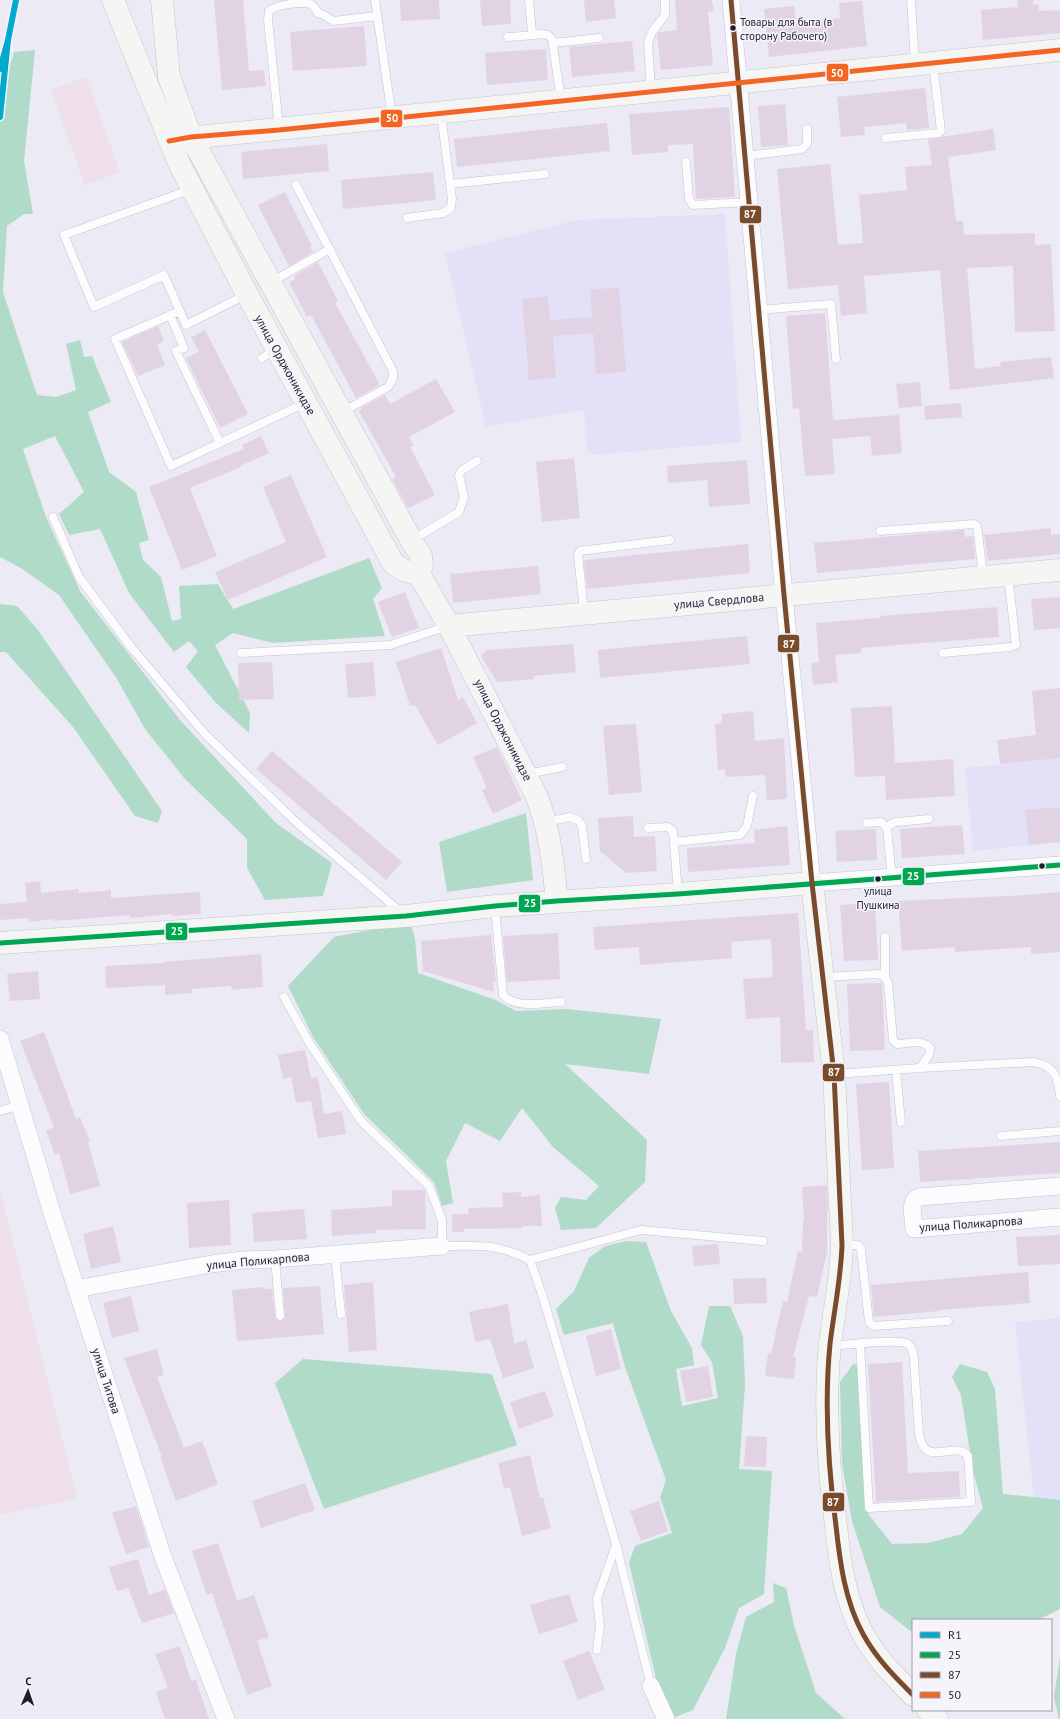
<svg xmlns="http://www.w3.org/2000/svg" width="1060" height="1719" viewBox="0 0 1060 1719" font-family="'PT Sans',sans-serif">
  <rect width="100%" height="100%" fill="#ebeaf5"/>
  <!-- industrial -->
  <path fill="#eedfe8" d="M86 77 120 172 85 185 51 90Z
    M0 1191 77 1498 0 1515Z"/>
  <!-- built -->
  <path fill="#e3e0f8" d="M725 214 741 442 593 455 587 450 584 410 486 427 445 253 578 220Z
    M1060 758V842L973 851 965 768Z
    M1060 1318V1513L1036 1517 1015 1322Z"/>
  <!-- green -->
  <path fill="#b0dbc8" d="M35 50 24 161 33 214H24L7 226 3 292 37 395 56 397 76 390 66 344 80 340 84 357 92 356 111 402 88 412 109 472 136 492 149 540 139 543 143 560 161 577 172 621 181 619 179 586 218 584 233 609 369 558 382 588 373 599 385 636 273 643 233 633 215 645 250 713 249 733 215 702 186 667 198 651 189 641 174 652 129 593 100 529 69 535 59 514 84 492 55 436 23 449 46 517 80 591 180 720 276 823 332 863 323 896 265 900 247 868V839L185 779 145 729 117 679 59 595 21 568 0 557V100L14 52Z
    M0 604 17 606 38 630 162 811 158 823 135 816 73 727 6 652H0Z
    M526 813 533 880 447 892 439 842Z
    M410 922 415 938 418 973 496 1000 516 1011 566 1009 661 1019 649 1074 565 1064 647 1140 645 1182 596 1228 561 1230 555 1208 561 1197 586 1200 599 1186 553 1147 522 1108 500 1141 465 1123 446 1161 453 1203 442 1206 434 1182 364 1114 313 1037 288 986 334 937Z
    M626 1241 646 1242 671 1311 692 1348 694 1365 676 1369 682 1406 718 1398 712 1362 701 1345 709 1306H730L743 1336 745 1385 739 1469 772 1471 764 1594 739 1608 725 1648 693 1710 673 1718 657 1683 629 1563 635 1546 672 1533 660 1497 666 1480 625 1367 613 1323 564 1335 556 1309 574 1291 589 1258 605 1246Z
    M303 1359 492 1374 517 1445 324 1509 275 1383Z
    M854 1363 857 1366 865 1501 869 1515 892 1544 928 1543 962 1534 983 1508 973 1471 961 1395 952 1377 960 1364 987 1372 995 1389 1003 1494 1060 1500V1609L1038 1620H913V1633L880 1607 852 1521 842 1464 840 1382Z
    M773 1583 786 1588 794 1625 816 1693 845 1719H726L736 1654 746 1617 774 1602Z
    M1060 1657V1719H1059L1054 1697Z"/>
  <!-- building -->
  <path fill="#e2d3e4" d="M214 0H243L249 71 264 70 266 86 222 90Z
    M400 0H439L440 19 401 21Z
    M480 0H510L511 24 482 26Z
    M584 0H614L616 18 586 22Z
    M675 0H712L714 11 708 12 713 65 661 70 657 34 659 32 677 30Z
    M1017 0H1033V5L1038 4 1039 11 1060 10V33L983 40 981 10 1018 7Z
    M862 1 867 46 769 57 764 9 794 6 796 23 840 18 839 3Z
    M364 26 367 66 293 71 290 32Z
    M632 41 635 71 572 77 569 47Z
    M546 49 548 80 487 85 485 53Z
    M925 88 929 128 907 130 906 123 864 127 865 135 841 137 837 97Z
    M785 104 788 145 761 147 758 106Z
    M729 107 735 197 696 199 693 144 668 145V152L632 155 629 114Z
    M607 123 610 151 457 167 454 139Z
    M993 129 996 150 948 157 956 221H963L964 235 1035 233V245L1051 244 1055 331 1015 332 1013 266 967 268 975 369 1001 366 1000 362 1051 357 1054 378 950 390 940 270 864 276 867 313 841 316 838 285 788 289 777 169 830 164 838 245 863 243 859 195 907 190 905 167 932 165 928 139Z
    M327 144 329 171 243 179 241 152Z
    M433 172 436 200 343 209 341 180Z
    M285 192 312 246H310L313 252 289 266 258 205Z
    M318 262 338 301 335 303 379 383V385L356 398 311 315 307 317 289 282 295 279 294 276Z
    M619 287 626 372 596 374 593 333 553 336 556 378 529 380 522 299 548 296 550 320 592 317 590 290Z
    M825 313 833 420 899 415 902 453 872 456 870 436 832 439 835 474 805 476 799 408 793 409 786 316Z
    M158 326 164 341 157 345 165 365 138 376 122 342Z
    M205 330 248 414 220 428 186 358 199 352 191 337Z
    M436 379 455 412 409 437 414 446 410 447 435 495 408 508 392 479 396 477 359 411 362 409 361 408 385 395 390 404Z
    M920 382 922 406 899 408 896 384Z
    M961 403 962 417 925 420 924 406Z
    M261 436 269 453 240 466 241 467 190 488 217 556 182 570 149 487 244 449 242 445Z
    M574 458 580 518 542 522 536 462Z
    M747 460 750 504 709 507 707 480 668 483 667 466Z
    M291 475 327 557 228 600 215 572 286 542 263 487Z
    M1051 528V535L1060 534V554L988 561 984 535Z
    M964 530 965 537 973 536 975 559 817 573 814 543Z
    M748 544 750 573 587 589 584 560Z
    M538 566 541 594 453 603 450 574Z
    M405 592 419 628 392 637 378 602Z
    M1060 597V628L1034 630 1031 599Z
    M997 607 999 637 861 648V653L835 655 838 682 813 685 811 663 819 662 816 623 880 618V616Z
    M747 636 750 664 600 678 598 650Z
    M573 644 576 672 534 676V679L497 682 481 656 486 650Z
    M441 648 458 700 463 697 477 723 438 745 415 705 410 706 396 662Z
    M272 662 274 699 239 700 238 663Z
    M373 662 376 696 348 698 345 664Z
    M1060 688V758L1000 764 997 740 1036 735 1032 691Z
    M892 706 895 763 953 759 955 796 886 800 885 776 855 777 851 708Z
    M753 711 755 741 784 738 787 799 767 800 765 775 726 777 725 769 718 770 715 724 722 723V714Z
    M636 724 642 792 609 795 603 726Z
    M497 747 522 800 493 814 482 790 487 788 473 757Z
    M272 751 402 862 386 880 256 769Z
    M1060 807V842L1029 845 1025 810Z
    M633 816 634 837 655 836 657 871 626 873 600 851 598 818Z
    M962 825 965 854 902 858 900 829Z
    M787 826 790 865 688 872 687 848 755 843 754 830Z
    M876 829 877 860 837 862 835 831Z
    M40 881 41 893 78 889 79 893 111 890V898L200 892 201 914 173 916 172 914 130 918V915L54 921V919L29 922 28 918 0 920V904L27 902 25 883Z
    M1060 892V952L1031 954V947L955 952V947L902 951 898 901 1027 895Z
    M875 903 878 960 844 961 840 905Z
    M798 913 806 1030H813L814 1062 781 1063 780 1017 746 1019 743 979 773 977 771 939 731 942 732 958 640 965 639 947 595 950 593 927Z
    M558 933 560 979 507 982 503 936Z
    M491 935 496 982H493L494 992 423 971 421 941Z
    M261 954 263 987 232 990 231 986 191 989 192 993 165 995V985L106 988 105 966 163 963V962Z
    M38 971 40 999 10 1001 7 974Z
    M882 983 885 1050 850 1051 847 984Z
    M44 1032 76 1119 80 1117 90 1141 88 1142 100 1186 70 1194 59 1153 55 1155 46 1131 54 1127 20 1041Z
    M305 1050 311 1078 318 1077 324 1114 342 1111 346 1134 318 1138 311 1101 296 1103 291 1077 283 1079 278 1055Z
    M889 1082 894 1168 862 1170 856 1084Z
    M1060 1142V1173L920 1182 918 1151Z
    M827 1185 828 1211H827V1252L817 1297 809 1296 793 1357H796L794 1379 765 1376 768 1354H771L783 1301 787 1302 798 1251 802 1252 803 1221H804L802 1187Z
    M392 1190H425L426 1229 376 1230V1233L332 1236 331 1210 392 1206Z
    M521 1192V1197L540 1195 542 1226H522V1228L464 1229V1232H452V1214H469L468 1208 503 1207 502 1193Z
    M229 1200 231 1245 189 1248 187 1203Z
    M304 1209 307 1239 254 1242 252 1213Z
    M113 1226 121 1262 91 1269 83 1234Z
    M1060 1235V1264L1018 1266 1016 1237Z
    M718 1244 720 1264 694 1266 692 1246Z
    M1028 1272 1030 1303 940 1310V1311L874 1317 871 1285Z
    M766 1278 767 1303 734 1304 733 1279Z
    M373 1282 377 1350 349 1352 344 1285Z
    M320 1286 324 1334 237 1341 232 1290 265 1287V1289H272L275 1317 276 1319 280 1321 283 1320 285 1316 283 1288Z
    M131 1296 139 1331 112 1338 103 1303Z
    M508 1304 514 1344 526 1340 534 1368 503 1378 490 1339 475 1342 469 1312Z
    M611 1329 621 1369 596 1376 586 1336Z
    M157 1349 164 1375 157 1377 184 1448 202 1441 218 1484 176 1501 160 1457H162L124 1358Z
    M902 1362 908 1473 959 1471 960 1497 876 1502 868 1364Z
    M708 1366 713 1397 686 1402 680 1371Z
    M545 1391 554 1416 519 1429 510 1402Z
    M746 1436 767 1437 766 1467 744 1466Z
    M530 1455 540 1498 543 1497 551 1528 522 1536 510 1487 504 1489 498 1463Z
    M305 1483 315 1510 261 1528 252 1501Z
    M659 1501 668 1531 641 1541 630 1511Z
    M136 1506 149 1547 126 1554 112 1513Z
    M218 1543 237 1601 254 1595 269 1637 257 1641 272 1686 247 1695 212 1593 207 1595 192 1551Z
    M138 1559 149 1595 165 1589 174 1613 142 1623 128 1588 117 1591 109 1567Z
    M569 1594 578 1622 539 1634 530 1605Z
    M180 1646 191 1681 196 1680 209 1719H165L156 1692 168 1688 155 1654Z
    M589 1651 605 1689 578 1700 563 1661Z"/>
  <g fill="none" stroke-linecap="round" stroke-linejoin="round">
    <defs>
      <path id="lane" d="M375 0 392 117
        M529 0 532 33 548 35 552 39 561 100
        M911 0 915 64
        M508 37 536 35
        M553 43 599 38
        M651 90 648 43 652 32 665 15V0
        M279 128 268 20 269 11C276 5 300 1 310 4 314 5 316 10 318 13L324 15 333 21 377 16
        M886 138 938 133 941 131 933 63
        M745 156 802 149 807 144V129
        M686 162 689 199 693 205 749 202
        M450 184 545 174
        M296 185 393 371V378L388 387 342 412
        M192 189 64 235 94 307 164 275 186 325 247 294
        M407 218 443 213 451 208 452 199 441 114
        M271 282 330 249
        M758 310 831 304 836 359
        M180 311 115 339 171 466 305 403
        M170 315 184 348 176 351 220 443
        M262 358 276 349
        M53 517 79 577 131 647 205 734 297 823 402 913
        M880 531 974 524 977 526 978 533 983 576
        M412 540 459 512 464 497 459 475 462 470 477 461
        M584 612 578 555 580 551 670 540
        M241 653 390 645 448 626
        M943 653 1010 647 1016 645 1008 575
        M527 774 562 767
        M546 822 570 817 579 821 582 826 586 859
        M867 823 881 822 887 828 892 878
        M648 828 668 827 673 831 678 893
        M887 828 891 824 896 822 929 819
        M674 842 740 835 747 826 753 796
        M495 907 503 995C516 1009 544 1003 561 1002
        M885 937V977
        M824 977 878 974 885 977 888 983 893 1040 897 1044C908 1044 921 1038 930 1048L929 1055 920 1068
        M284 997 310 1044 361 1121 429 1186 442 1220V1246C478 1246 496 1243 530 1260L542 1294 616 1544 651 1686
        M896 1070 901 1122
        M835 1074 920 1068 1033 1062C1055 1066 1058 1076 1060 1096
        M0 1111 20 1105
        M1001 1136 1060 1131
        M843 1245H858L861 1249 869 1322 873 1326 948 1321
        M335 1255 341 1314
        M275 1259 280 1316
        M530 1260 641 1230 763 1241
        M831 1346C845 1345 898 1338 908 1344 913 1348 914 1355 914 1361L919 1434C925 1470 953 1439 968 1456L971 1502 869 1508 860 1343
        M597 1650 600 1626 597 1599 616 1545"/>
      <path id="street" d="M731 0 784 595 812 883 1060 865
        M0 1039 53 1216 163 1557 226 1719
        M1060 1186 919 1197 915 1199 912 1207 914 1229 1060 1217
        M76 1289 211 1264 244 1260 275 1259 442 1246
        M651 1686 666 1719"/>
      <path id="secondary" d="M113 0 179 163 247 294 393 563C404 571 412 577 422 566L421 556 411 540 191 137 169 77 162 0
        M178 139 1060 50
        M417 571 449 626 536 795C550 829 553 864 557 901
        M449 626 1060 570
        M0 943 406 916 495 906 678 894 812 883 834 1074 842 1245C841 1278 834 1311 830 1344 824 1405 828 1466 836 1526 840 1563 845 1601 863 1634 876 1658 894 1676 913 1695
        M928 1710 937 1719"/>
    </defs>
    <!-- lane casing -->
    <use href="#lane" stroke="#c5c4cf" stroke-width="9"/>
    <!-- street casing -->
    <use href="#street" stroke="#c5c4cf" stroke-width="18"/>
    <!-- secondary casing -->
    <use href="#secondary" stroke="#c5c4cf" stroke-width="23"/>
    <!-- lane -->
    <use href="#lane" stroke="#fcfcfe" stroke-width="8"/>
    <!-- street -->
    <use href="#street" stroke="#fcfcfe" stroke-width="17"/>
    <!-- secondary -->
    <use href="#secondary" stroke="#f5f5f4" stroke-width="22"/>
    <defs>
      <path id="rail" d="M0 117 8 40"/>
    </defs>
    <!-- rail casing -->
    <use href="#rail" stroke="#ceced1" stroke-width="4.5"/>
    <!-- rail -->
    <use href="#rail" stroke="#f5f4fb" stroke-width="3" stroke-dasharray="9" stroke-linecap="butt"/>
    <defs>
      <path id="bus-1" d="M0 943 406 916 495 906 557 901 678 894 1060 865"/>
      <path id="bus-2" d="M731 0 784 595 812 883 834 1074 842 1245C841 1278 834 1311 830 1344 824 1405 828 1466 836 1526 840 1563 845 1601 863 1634 876 1658 894 1676 913 1695"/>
      <path id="bus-3" d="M169 141 191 137 279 130 1060 50"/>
    </defs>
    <!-- bus-1 casing -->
    <use href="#bus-1" stroke="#f5f4fb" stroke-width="8"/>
    <!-- bus-2 casing -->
    <use href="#bus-2" stroke="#f5f4fb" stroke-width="8"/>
    <!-- bus-3 casing -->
    <use href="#bus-3" stroke="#f5f4fb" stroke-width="8"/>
    <!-- bus-1 -->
    <use href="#bus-1" stroke="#00a651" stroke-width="5"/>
    <!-- bus-2 -->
    <use href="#bus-2" stroke="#7a4b2a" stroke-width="5"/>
    <!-- bus-3 -->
    <use href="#bus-3" stroke="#f26522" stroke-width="5"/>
    <defs>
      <path id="rail-1" d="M0 69 8 40 16 0
        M0 117 8 40"/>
    </defs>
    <!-- rail-1 casing -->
    <use href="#rail-1" stroke="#f5f4fb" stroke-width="9"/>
    <!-- rail-1 -->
    <use href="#rail-1" stroke="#00a9ce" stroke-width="6"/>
  </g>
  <!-- markers -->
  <g fill="#1f1d29" stroke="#f5f4fb" stroke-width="1.5">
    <circle cx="733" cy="28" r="3.5"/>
    <circle cx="1042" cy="866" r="3.5"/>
    <circle cx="878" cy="879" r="3.5"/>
  </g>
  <g text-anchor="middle" stroke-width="3" stroke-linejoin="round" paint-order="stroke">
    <!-- bus labels -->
    <g font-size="11" fill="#1f1d29" stroke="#f5f4fb" text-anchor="start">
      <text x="740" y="26">Товары для быта (в<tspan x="740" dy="14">сторону Рабочего)</tspan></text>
      <text x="878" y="895" text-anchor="middle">улица<tspan x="878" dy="14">Пушкина</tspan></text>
    </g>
    <!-- street labels -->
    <g font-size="12" fill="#1f1d29" stroke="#f5f4fb">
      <text transform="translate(285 365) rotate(61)" y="4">улица Орджоникидзе</text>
      <text transform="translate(719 601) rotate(-5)" y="4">улица Свердлова</text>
      <text transform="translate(503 730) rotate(63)" y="4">улица Орджоникидзе</text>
      <text transform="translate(971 1224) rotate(-4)" y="4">улица Поликарпова</text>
      <text transform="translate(258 1261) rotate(-5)" y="4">улица Поликарпова</text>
      <text transform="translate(106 1381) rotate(72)" y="4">улица Титова</text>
    </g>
  </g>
  <g stroke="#f5f4fb" stroke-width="1.5">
    <rect x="826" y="63" width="23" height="19" rx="4" fill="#f26522"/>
    <rect x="380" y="109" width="23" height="19" rx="4" fill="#f26522"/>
    <rect x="739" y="205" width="23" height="19" rx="4" fill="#7a4b2a"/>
    <rect x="777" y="634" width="23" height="19" rx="4" fill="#7a4b2a"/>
    <rect x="902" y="867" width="23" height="19" rx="4" fill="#00a651"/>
    <rect x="518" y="894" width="23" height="19" rx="4" fill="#00a651"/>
    <rect x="165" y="922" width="23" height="19" rx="4" fill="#00a651"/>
    <rect x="822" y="1063" width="23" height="19" rx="4" fill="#7a4b2a"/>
    <rect x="822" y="1492" width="23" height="20" rx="4" fill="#7a4b2a"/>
  </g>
  <g font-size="11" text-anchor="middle" font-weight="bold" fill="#fff">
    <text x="837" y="77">50</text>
    <text x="392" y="122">50</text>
    <text x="750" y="218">87</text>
    <text x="789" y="648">87</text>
    <text x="913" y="880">25</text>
    <text x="530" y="907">25</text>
    <text x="177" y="935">25</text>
    <text x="834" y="1076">87</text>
    <text x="833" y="1506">87</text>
  </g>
  <!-- legend -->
  <rect x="912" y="1619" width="140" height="92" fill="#f5f4fb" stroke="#9f9ea7"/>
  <rect x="920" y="1632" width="20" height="6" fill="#00a9ce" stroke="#9f9ea7"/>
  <text x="948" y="1639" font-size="12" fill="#1f1d29">R1</text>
  <rect x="920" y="1652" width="20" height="6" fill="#00a651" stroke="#9f9ea7"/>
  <text x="948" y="1659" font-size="12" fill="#1f1d29">25</text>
  <rect x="920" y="1672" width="20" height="6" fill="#7a4b2a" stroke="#9f9ea7"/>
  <text x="948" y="1679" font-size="12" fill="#1f1d29">87</text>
  <rect x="920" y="1692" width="20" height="6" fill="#f26522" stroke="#9f9ea7"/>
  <text x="948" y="1699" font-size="12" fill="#1f1d29">50</text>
  <!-- north arrow -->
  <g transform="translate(28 1691) rotate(2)" stroke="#f5f4fb" stroke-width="3" paint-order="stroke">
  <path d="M0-3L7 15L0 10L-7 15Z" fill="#1f1d29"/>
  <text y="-6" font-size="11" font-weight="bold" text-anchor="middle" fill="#1f1d29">С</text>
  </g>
</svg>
